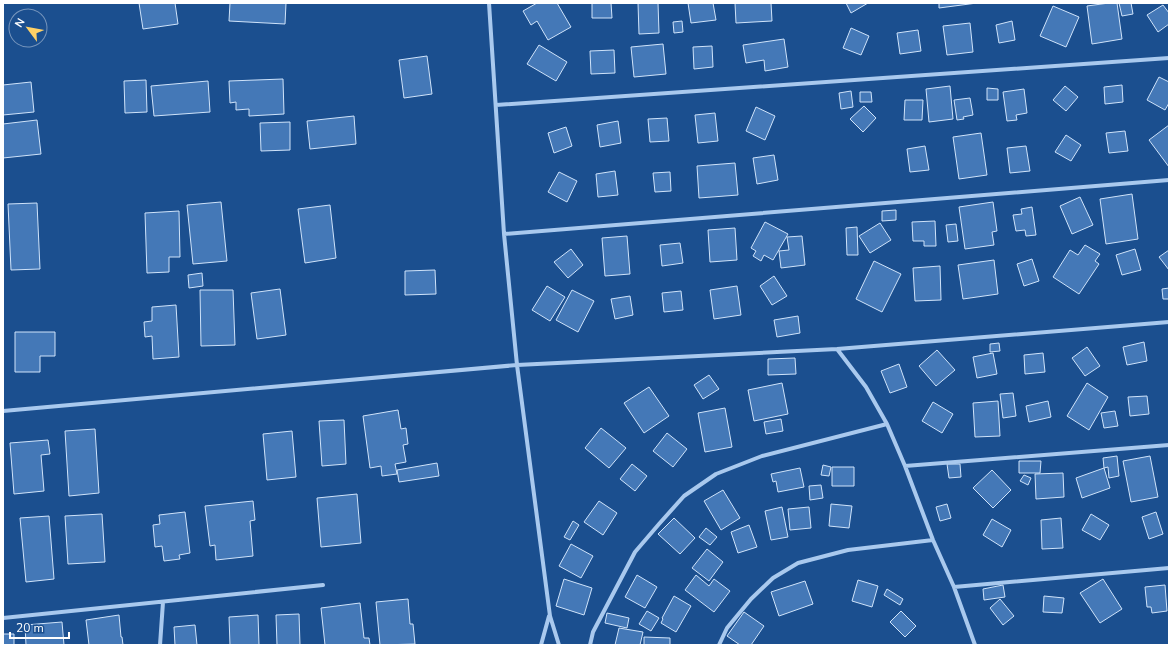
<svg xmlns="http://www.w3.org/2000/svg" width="1172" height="648" viewBox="0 0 1172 648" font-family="'Nunito Sans',sans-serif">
  <rect width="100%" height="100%" fill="#1b4f8f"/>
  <!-- building -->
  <path fill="#4478b7" stroke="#cfe3fa" d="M139 3H175L178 24 143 29Z
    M230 3H286L285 24 229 21Z
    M537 3H557L571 27 548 40 537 21 531 25 523 11Z
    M592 3H611L612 18H592Z
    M638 3H658L659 33 639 34Z
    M688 3H713L716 20 691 23Z
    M735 3H771L772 21 736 23Z
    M846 3H868L851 13Z
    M939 3H977L939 8Z
    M1109 3H1117L1122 39 1092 44 1087 6Z
    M1119 3H1131L1133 14 1122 16Z
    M1163 5 1169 13V24L1158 32 1147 15Z
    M1053 6 1079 17 1066 47 1040 36Z
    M682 21 683 32 674 33 673 22Z
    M1012 21 1015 40 999 43 996 25Z
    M970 23 973 52 947 55 943 26Z
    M851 28 869 36 861 55 843 48Z
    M918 30 921 51 900 54 897 33Z
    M784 39 788 67 765 71 764 60 746 63 743 45Z
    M663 44 666 74 634 77 631 47Z
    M539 45 567 62 556 81 527 64Z
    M712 46 713 67 694 69 693 47Z
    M614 50 615 73 591 74 590 51Z
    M427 56 432 94 404 98 399 60Z
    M1159 77 1169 82V103L1165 110 1147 100Z
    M283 79 284 114 249 116V109L236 110V102L230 103 229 81Z
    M146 80 147 112 125 113 124 81Z
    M208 81 210 112 154 116 151 86Z
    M31 82 34 112 3 115V85Z
    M1122 85 1123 102 1105 104 1104 87Z
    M950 86 953 119 929 122 926 89Z
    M1065 86 1078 97 1066 111 1053 100Z
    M987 88 998 89V100H987Z
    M1024 89 1027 113 1016 115 1017 120 1007 121 1003 92Z
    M851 91 853 107 841 109 839 93Z
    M860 92H871L872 102H860Z
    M970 98 973 115 963 117 964 119 957 120 954 100Z
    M905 100H923L922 120H904Z
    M864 106 876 118 863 132 850 119Z
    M756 107 775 116 765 140 746 131Z
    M715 113 718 141 698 143 695 115Z
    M354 116 356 144 310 149 307 121Z
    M667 118 669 141 650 142 648 119Z
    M37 120 41 154 3 158V124Z
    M618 121 621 143 600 147 597 125Z
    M290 122V150L261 151 260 123Z
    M1169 125V167L1149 140Z
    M566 127 572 146 554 153 548 133Z
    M1125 131 1128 151 1109 153 1106 133Z
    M981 133 987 175 959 179 953 137Z
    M1066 135 1081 145 1071 161 1055 152Z
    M925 146 929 170 910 172 907 149Z
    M1026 146 1030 171 1010 173 1007 148Z
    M774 155 778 180 757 184 753 158Z
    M735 163 738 195 699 198 697 166Z
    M615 171 618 195 598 197 596 174Z
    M559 172 577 181 567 202 548 192Z
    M670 172 671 191 655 192 653 173Z
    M1132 194 1138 239 1106 244 1100 199Z
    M1080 197 1093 225 1072 234 1060 206Z
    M221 202 227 261 193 264 187 205Z
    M993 202 997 231 992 232 994 245 965 249 959 207Z
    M37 203 40 269 11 270 8 204Z
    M330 205 336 258 305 263 298 209Z
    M1032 207 1036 235 1026 236 1025 230 1016 231 1013 215 1022 214 1021 209Z
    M896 210V220L882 221V211Z
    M179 211 180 257H169V272L147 273 145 213Z
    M935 221 936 246H924V241H913L912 222Z
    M765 222 788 234 773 260 764 255 761 261 753 256 756 251 751 248Z
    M880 223 891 240 870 253 859 236Z
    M956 224 958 241 948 242 946 225Z
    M857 227 858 255H847L846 228Z
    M735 228 737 260 710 262 708 230Z
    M627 236 630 274 605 276 602 238Z
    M802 236 805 265 781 268 779 251 789 250 787 237Z
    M680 243 683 263 662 266 660 245Z
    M1085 245 1100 254 1095 261 1099 264 1079 294 1053 277 1070 250 1078 255Z
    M571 249 583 265 568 278 554 262Z
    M1135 249 1141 270 1122 275 1116 255Z
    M1169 250V270L1159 257Z
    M1032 259 1039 281 1024 286 1017 264Z
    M994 260 998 294 963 299 958 265Z
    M874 261 901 274 882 312 856 299Z
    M940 266 941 300 915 301 913 268Z
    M435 270 436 294 405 295V271Z
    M202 273 203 286 189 288 188 275Z
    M774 276 787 296 772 305 760 286Z
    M547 286 565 297 550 321 532 310Z
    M737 286 741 315 714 319 710 290Z
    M1169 288V299H1163L1162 289Z
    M280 289 286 335 257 339 251 293Z
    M200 290H233L235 345 201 346Z
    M572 290 594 301 578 332 556 320Z
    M681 291 683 310 664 312 662 293Z
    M630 296 633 315 615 319 611 299Z
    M176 305 179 357 153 359 152 336 145 337 144 322 152 321V307Z
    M798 316 800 333 777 337 774 320Z
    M15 332H55V356H40V372H15Z
    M1144 342 1147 361 1127 365 1123 347Z
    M999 343 1000 351 990 352V344Z
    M1087 347 1100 366 1085 376 1072 358Z
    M937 350 955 370 936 386 919 366Z
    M993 353 997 374 977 378 973 357Z
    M1043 353 1045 372 1025 374 1024 355Z
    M795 358 796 374 768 375V359Z
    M899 364 907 387 890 393 881 371Z
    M709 375 719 389 703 399 694 385Z
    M782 383 788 414 754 421 748 390Z
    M1087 383 1108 397 1089 430 1067 416Z
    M649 387 669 416 644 433 624 403Z
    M1013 393 1016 416 1003 418 1000 394Z
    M1147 396 1149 414 1130 416 1128 397Z
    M998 401 1000 436 975 437 973 403Z
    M1048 401 1051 417 1029 422 1026 406Z
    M933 402 953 414 942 433 922 421Z
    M725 408 732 447 705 452 698 413Z
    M398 410 401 429 406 428 408 444 403 445 406 462 395 464 397 474 382 476 381 466 370 468 363 416Z
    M1115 411 1118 426 1104 428 1101 413Z
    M781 419 783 431 766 434 764 422Z
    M344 420 346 464 322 466 319 421Z
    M601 428 626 448 609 468 585 448Z
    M95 429 99 493 69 496 65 431Z
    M292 431 296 477 267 480 263 434Z
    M667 433 687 449 673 467 653 451Z
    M48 440 50 454 41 455 44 491 14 494 10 443Z
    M1117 456 1119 476 1109 478 1108 467 1104 468 1103 458Z
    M1150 456 1158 497 1131 502 1123 461Z
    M1019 461H1041L1040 473H1019Z
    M437 463 439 476 399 482 397 470Z
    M632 464 647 476 635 491 620 479Z
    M947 464H960L961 477 949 478Z
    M823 465 831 467 829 476 821 475Z
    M832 467H854V486H832Z
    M800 468 804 487 778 492 776 481 773 482 771 474Z
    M1104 468 1110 488 1082 498 1076 478Z
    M992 470 1011 490 993 508 973 488Z
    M1063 473 1064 497 1036 499 1035 474Z
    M1024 475 1031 478 1028 485 1020 481Z
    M821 485 823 498 810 500 809 486Z
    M723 490 740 518 721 530 704 501Z
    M357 494 361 543 321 547 317 498Z
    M253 501 255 520 250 521 253 556 216 560 215 545 210 546 205 506Z
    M599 501 617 513 603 535 584 522Z
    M831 504 852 506 849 528 829 526Z
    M947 504 951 518 940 521 936 507Z
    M782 507 788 537 771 540 765 511Z
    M809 507 811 528 790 530 788 509Z
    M185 512 190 553 179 555 180 559 164 561 162 546 155 547 153 525 160 524 159 515Z
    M1156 512 1163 534 1149 539 1142 517Z
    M102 514 105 562 68 564 65 516Z
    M1091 514 1109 525 1100 540 1082 530Z
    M49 516 54 579 26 582 20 518Z
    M674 518 695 538 680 554 658 534Z
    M1061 518 1063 548 1042 549 1041 520Z
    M992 519 1011 530 1002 547 983 535Z
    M573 521 579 525 570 540 564 537Z
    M749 525 757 547 738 553 731 532Z
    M706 528 717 537 710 545 699 537Z
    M571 544 593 556 581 578 559 566Z
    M707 549 723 562 709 581 692 568Z
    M637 575 657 587 645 608 625 597Z
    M696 575 709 586 714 579 730 591 714 612 685 590Z
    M564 579 592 588 584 615 556 606Z
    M1103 579 1122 609 1100 623 1080 593Z
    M858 580 878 586 872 607 852 601Z
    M805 581 813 604 779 616 771 592Z
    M1003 585 1005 597 984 600 983 589Z
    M1165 585 1167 611 1152 613 1151 607H1147L1145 587Z
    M887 589 903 599 900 605 884 595Z
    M674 596 691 606 676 632 661 623 663 619 662 618Z
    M1044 596 1064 598 1062 613 1043 612Z
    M408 599 410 624H413L415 644 380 645 376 602Z
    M1000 599 1014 616 1003 625 990 608Z
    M360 603 364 638H369L370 645H325L321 608Z
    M647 611 659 618 651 631 639 624Z
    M901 611 916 626 905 637 890 622Z
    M744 612 764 626 751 645H740L727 636Z
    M607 613 629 618 627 628 605 623Z
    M299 614 300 645H277L276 615Z
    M119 615 121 637H122L123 645H89L86 620Z
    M258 615 259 645H230L229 617Z
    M62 622 64 645H26L25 625Z
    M195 625 197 645H175L174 627Z
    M619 628 643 632 640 645H615Z
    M3 634H14V645H3Z
    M644 637 670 638V645H644Z"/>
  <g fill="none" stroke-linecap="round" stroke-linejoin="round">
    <!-- minor -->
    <path stroke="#a9c9ee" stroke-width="4" d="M489 3 504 234 517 365 550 616 559 645
      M496 105 1169 58
      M504 234 1169 180
      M837 349 866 387 887 424 905 466
      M3 411 517 365 837 349 1169 322
      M954 587 1169 568
      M3 618 323 585
      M160 645 163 602
      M541 645 549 616
      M590 645 593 632 635 552 659 524 684 496 716 474 762 456 887 424
      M719 645 727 628 751 599 773 578 798 563 848 550 933 540
      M975 645 954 587 933 540 905 466 1169 445"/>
  </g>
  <!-- border -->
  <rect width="1172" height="648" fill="none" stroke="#ffffff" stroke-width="8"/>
  <!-- north arrow -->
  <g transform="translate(28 28) rotate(302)"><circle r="19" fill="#1b4f8f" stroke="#7695bc"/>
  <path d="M0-3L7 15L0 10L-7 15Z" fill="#ffd166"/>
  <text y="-6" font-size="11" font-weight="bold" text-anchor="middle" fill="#ffffff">N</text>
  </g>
  <!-- scale -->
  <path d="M10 632v6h59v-6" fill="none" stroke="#ffffff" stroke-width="2"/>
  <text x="16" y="632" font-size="12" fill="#ffffff" stroke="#1b4f8f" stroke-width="3" paint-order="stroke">20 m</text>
</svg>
